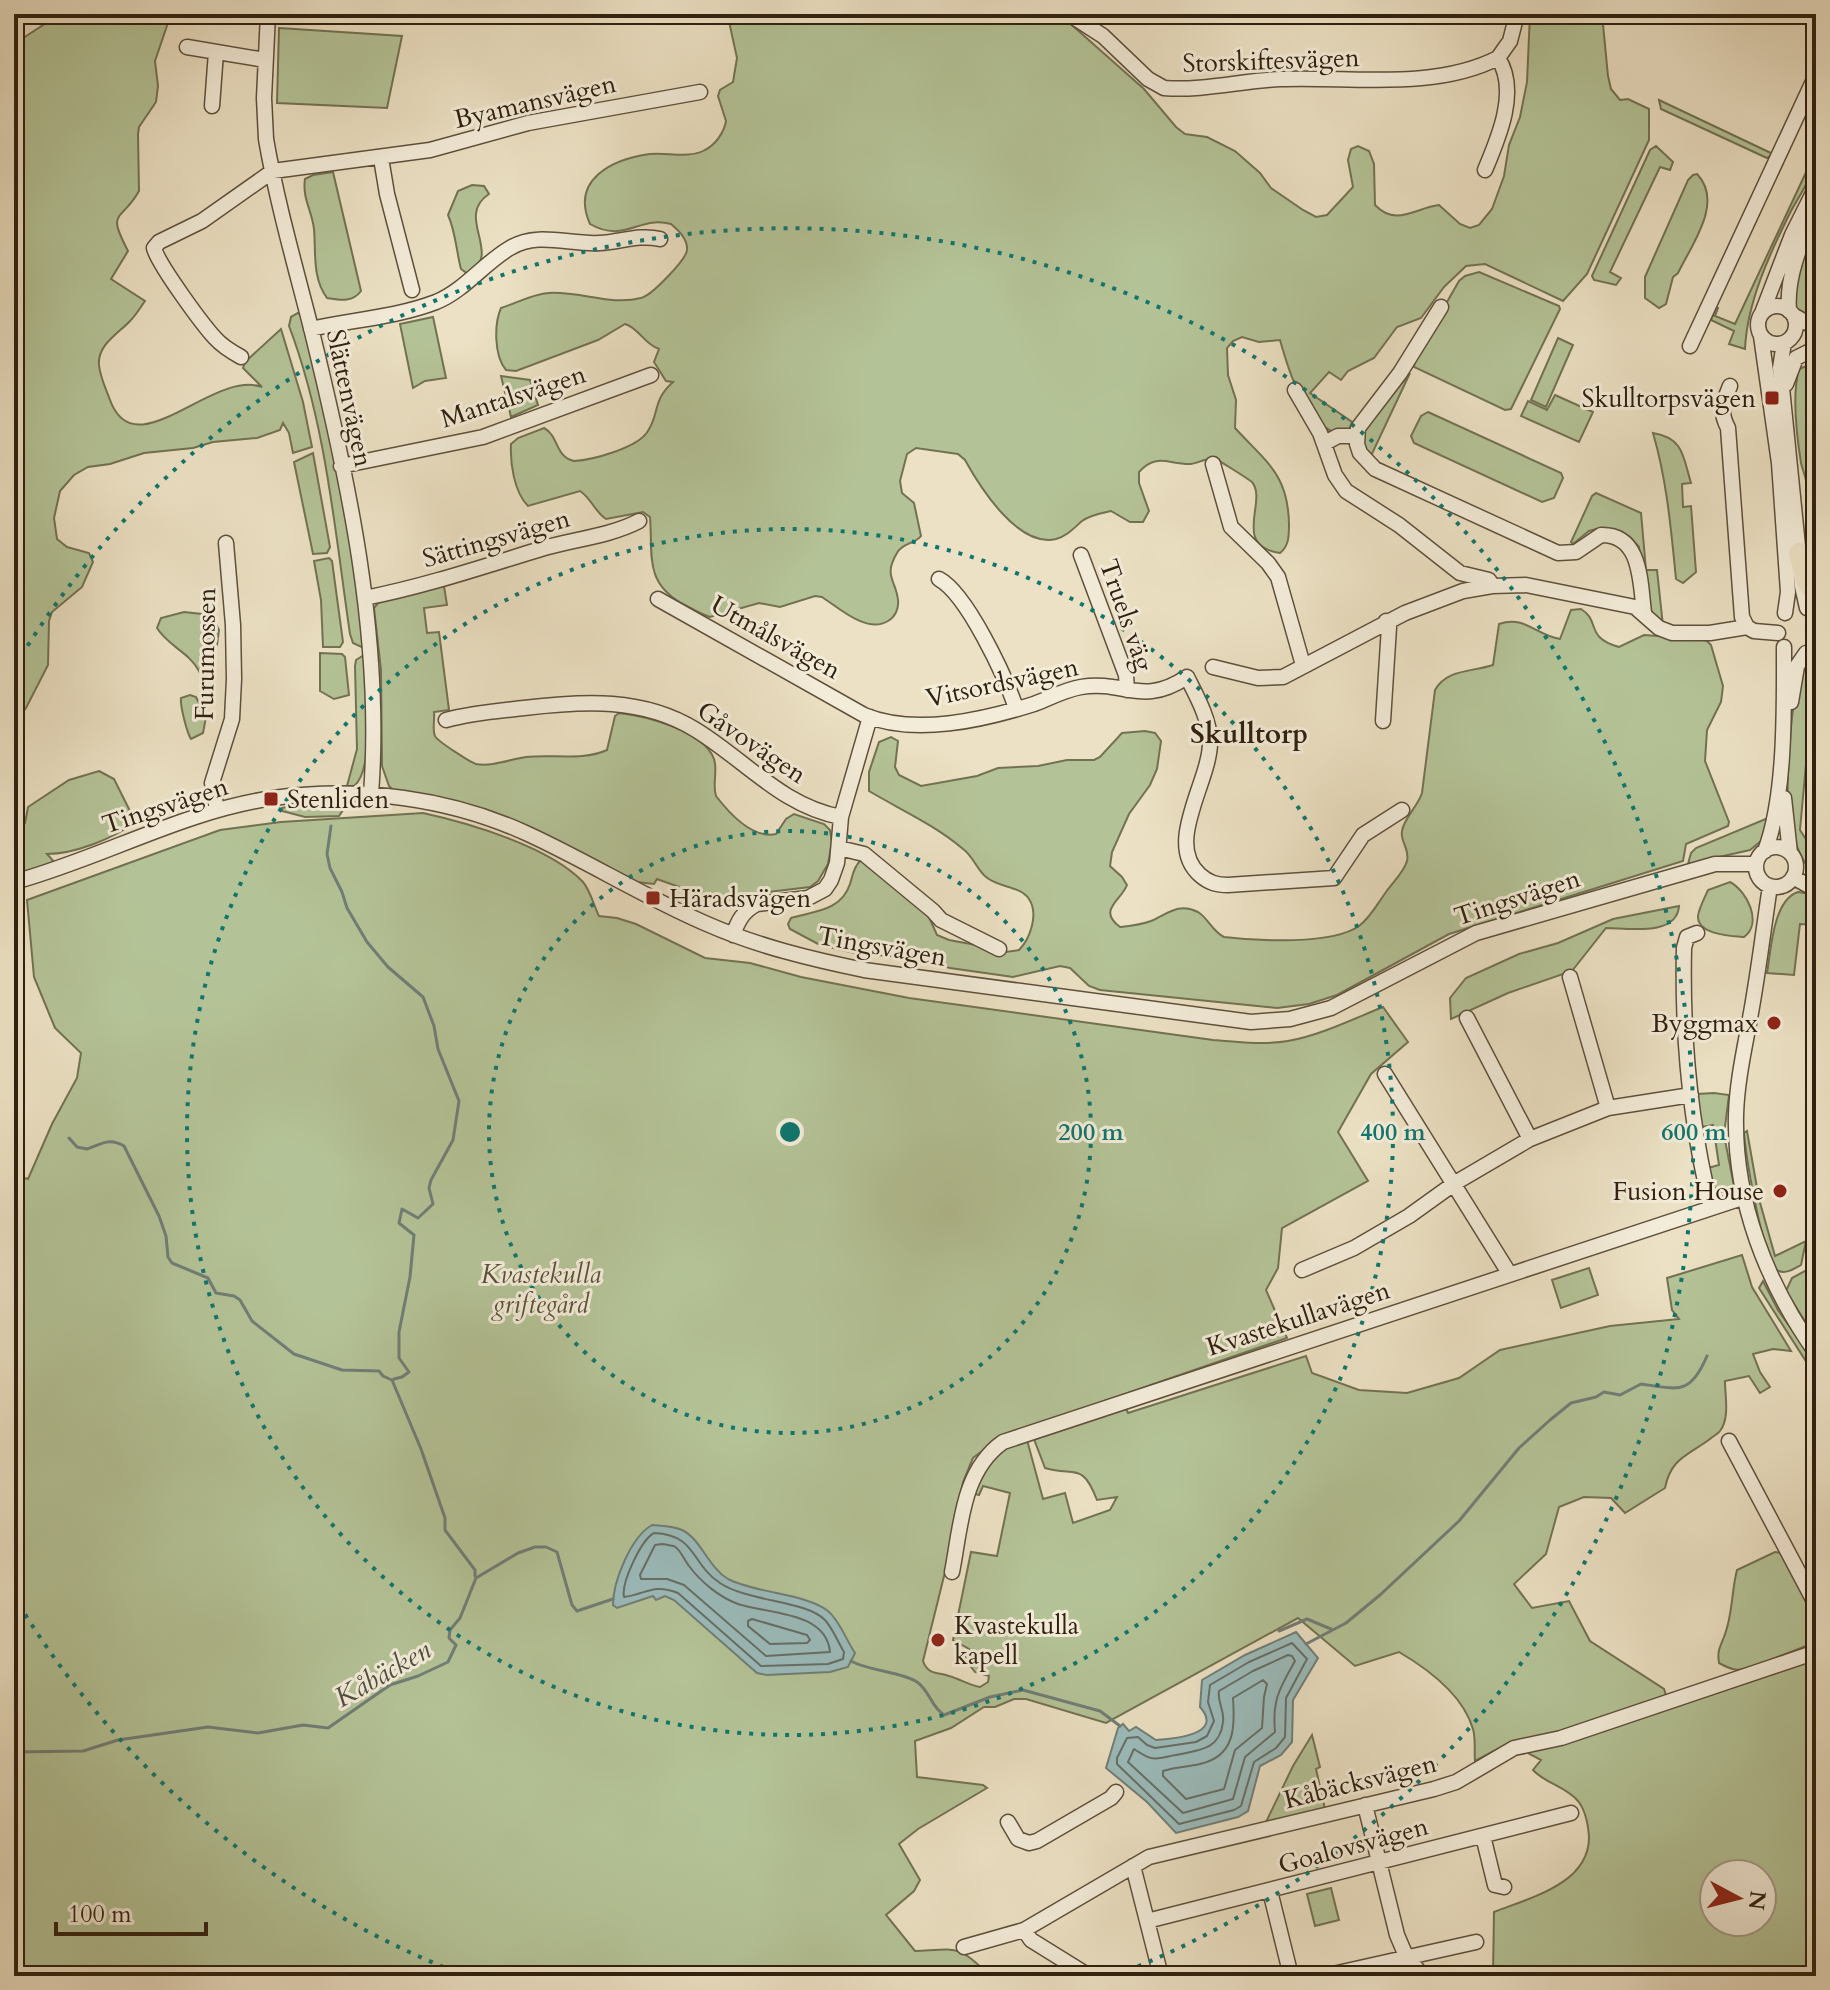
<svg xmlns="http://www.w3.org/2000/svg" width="1830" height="1990" viewBox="0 0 1830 1990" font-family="Cardo,serif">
  <rect width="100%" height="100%" fill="#ece1c4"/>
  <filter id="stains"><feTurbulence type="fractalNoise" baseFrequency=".0025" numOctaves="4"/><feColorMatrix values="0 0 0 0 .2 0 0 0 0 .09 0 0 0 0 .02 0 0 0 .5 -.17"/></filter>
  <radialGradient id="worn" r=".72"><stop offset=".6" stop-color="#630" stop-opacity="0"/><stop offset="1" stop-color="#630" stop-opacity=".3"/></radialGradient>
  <!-- green -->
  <path fill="#b4c397" stroke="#727253" stroke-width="2" fill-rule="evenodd" d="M60 14H171L155 61 158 86 156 102 139 127 138 134 139 191C121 223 106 209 128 251L111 279 145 301C140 308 136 315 130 321 119 333 97 345 99 365 100 377 106 389 110 400 135 469 213 369 262 387L243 368 245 362 281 329 303 402 312 447 293 453 289 433 283 423 280 430 257 438 213 442 193 448 144 453 110 464 88 467 74 475 60 491 54 518 57 539 67 547 89 553 93 562 82 587 52 612 49 621 48 665 26 708 14 724V44Z
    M730 14H1067L1065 19 1144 89 1176 127 1185 134 1207 137 1235 151 1260 173 1271 188 1303 210 1316 217 1327 215 1353 187 1348 160 1351 149 1358 146 1369 151 1374 164 1375 205C1396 227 1415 208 1439 205L1460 224 1470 228 1479 225 1492 209 1504 176 1509 145 1520 117 1527 82 1530 14H1602L1608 76 1611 89 1620 100 1628 99 1649 109V140L1587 274 1563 301 1485 264 1466 266 1444 287 1421 318 1397 327 1374 358 1348 371 1341 380 1329 372 1310 393 1352 422 1349 430 1335 433C1303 419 1289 372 1280 340L1259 342 1242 337 1233 341 1227 348 1228 375 1236 400 1235 428C1267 463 1288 474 1289 524 1289 536 1289 546 1280 553 1231 546 1268 501 1252 482 1248 479 1219 460 1215 459 1207 457 1199 463 1191 464 1169 465 1157 452 1139 472V483L1149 511 1143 522H1130L1111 511C1102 513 1090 515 1082 521 1074 528 1067 536 1056 539 1018 548 980 487 965 460L958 454 916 448 907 454 900 481 902 493 914 503 921 536C915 544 902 543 897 553 883 576 896 580 898 600 899 609 895 617 888 621 867 634 839 608 822 597L815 596 780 607 759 603 710 617C700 614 691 608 681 603 644 581 653 554 650 517L643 512 606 519C595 512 591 498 580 491L528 506C514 492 510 463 511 444L518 438 544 428C559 436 555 457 574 461 592 460 638 448 648 431 660 412 652 401 673 382L666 381 654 362 659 349C644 344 639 328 625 324L598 340 516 371 506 370C494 356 494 324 501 308 517 303 532 294 549 293 579 291 611 306 641 298 651 296 686 260 687 250 688 239 678 230 671 224 639 215 625 244 590 224 570 179 613 159 650 154 667 152 689 159 705 150 715 145 724 133 726 121L718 96 720 90 733 82 737 58 730 26Z
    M279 28 402 36 387 108 277 103Z
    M1659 100 1773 154 1767 158 1661 109Z
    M1656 146 1673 162 1670 170 1660 167 1610 272 1621 278 1616 285 1594 280 1592 276 1650 150Z
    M1816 151C1816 173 1800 194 1790 213 1769 255 1747 303 1745 349L1729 344 1734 331 1711 320 1716 307 1718 308 1715 316 1735 324Z
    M333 172 361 291C352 303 340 300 327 298 312 278 316 252 314 229 312 211 302 198 305 179L313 175Z
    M1697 174C1724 202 1692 244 1678 273L1673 277 1666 304 1659 308 1645 298V277L1688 180 1693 175Z
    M472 185 484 186 489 194C454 217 504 254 468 274L461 269C456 250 456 233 448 215L458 191Z
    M1816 224V322C1811 319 1803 316 1799 312 1783 297 1809 241 1816 224Z
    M1479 272 1559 306 1560 309 1511 409 1505 410 1414 367 1415 358 1459 281 1465 276Z
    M298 313 302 315 317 373 353 547 364 648 353 643 350 634C335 532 326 423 289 326L291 317Z
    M433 317 446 378 425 381 413 388 400 324Z
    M1558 338 1573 345 1546 407 1531 400Z
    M1816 362V587C1800 558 1810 519 1807 488 1807 479 1803 472 1801 463 1797 438 1792 394 1799 369Z
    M1410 373 1370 458 1363 443V432Z
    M501 376 530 380 538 405 511 417Z
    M1555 395 1593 412 1579 442 1521 416 1528 401 1547 410Z
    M1428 412 1561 473 1563 478 1554 498 1542 502 1414 443 1411 436 1421 416Z
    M1653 433C1684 438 1683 457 1691 483L1682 484 1683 507 1691 506 1696 572 1683 583 1676 579C1671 529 1667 481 1653 433Z
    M313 453 330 547 327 553 313 554 294 462Z
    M1596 493 1641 513 1646 570H1657L1663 626 1649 613 1639 547 1630 537 1621 531 1600 528 1589 531 1573 544 1571 542 1592 496Z
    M329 558 332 561 343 642 340 647H323L321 600 314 561Z
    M444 586 447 605 424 608 427 633 439 632 449 710 434 712C435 719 432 730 435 736 437 741 470 762 476 764 492 767 511 759 526 757 553 754 583 761 607 750L615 716 619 713C646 716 704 731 714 759 718 771 712 784 716 796 729 813 752 839 776 834L786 819 794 814 824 824 830 830 832 842 828 864 818 881 810 887 759 893 721 902 657 879 654 884 637 882 529 828 395 792 389 786 382 766 381 670 374 608 379 602Z
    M1581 609C1601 621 1584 637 1619 647L1644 635 1700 639 1707 641 1711 645 1723 686 1721 702 1707 730 1705 761 1729 822 1728 826 1686 844 1683 861 1449 934 1337 995 1309 1004 1277 1008 1100 990 1089 986 1070 968 1060 966 1013 977 950 968 908 957 859 954 820 945 790 929 788 924 791 918C815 911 841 911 850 884 853 875 853 868 860 861L871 864 924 906 937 935 949 940 987 947 999 953 1019 950C1030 939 1039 914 1029 899 1021 886 999 888 986 877 977 870 973 856 963 849 935 825 901 810 869 791V772L879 742 891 737 898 741 895 767 899 775 921 786 977 776 998 768 1038 766 1067 760H1094L1100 757 1122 733 1145 731 1155 733 1161 741 1157 769 1150 785 1129 814 1112 852 1110 866 1122 877 1127 885C1121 901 1097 910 1120 927 1130 926 1141 925 1151 921 1167 914 1179 902 1198 912 1208 918 1212 931 1224 937 1257 941 1332 945 1359 926 1370 918 1378 903 1386 892 1393 882 1404 872 1407 861 1410 849 1400 842 1402 831 1404 818 1418 806 1422 793L1435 690C1447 669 1472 672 1493 665L1499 624C1525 615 1535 635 1560 639L1571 610Z
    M184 612 211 615 219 630 217 645 199 671C189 652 168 646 157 628L161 618Z
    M320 653 342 654 345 657 349 695 334 699 320 691Z
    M1816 654 1800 830 1816 855V878C1802 862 1794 844 1790 822 1784 798 1791 702 1799 679 1802 669 1807 659 1816 654Z
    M364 655C365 684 376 769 354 786H347L357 749 355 666 356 660Z
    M190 695 196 697 206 717 203 733 191 739C187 733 180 706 181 698Z
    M99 771 114 779 134 819V823C112 839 74 854 47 854L56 864 14 879V821L25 823 28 807 69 780Z
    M307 802H341L343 810 339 816 305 817 282 811V808Z
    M423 813C469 823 550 847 583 882 590 890 594 906 599 916L617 918 636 924 705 958 750 963 801 977 909 998 1213 1040C1238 1042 1264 1045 1288 1041 1321 1035 1353 1019 1383 1007L1408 1042 1371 1074 1338 1132 1368 1181 1282 1228 1278 1268 1266 1290 1287 1338 1003 1436 973 1458 963 1482 946 1568 923 1661C928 1675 937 1672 949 1676 960 1679 968 1685 980 1687L988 1682 989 1676 975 1672 965 1659 969 1649 953 1640 971 1552 997 1556 1010 1493 983 1486 979 1495 975 1494 974 1486 1000 1450 1027 1440 1043 1499 1065 1493 1073 1523 1110 1510 1117 1497 1097 1500C1082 1461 1075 1477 1045 1468L1034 1439 1125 1406 1128 1413 1306 1356 1312 1373 1359 1390 1407 1393 1459 1378 1500 1350 1610 1326 1679 1319 1672 1310 1667 1278 1742 1255 1752 1287 1791 1351 1773 1349 1753 1354 1760 1372 1770 1387 1760 1393 1749 1376 1725 1381C1725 1396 1730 1418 1720 1431 1718 1434 1713 1436 1710 1439 1687 1456 1671 1458 1665 1488L1625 1513 1611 1498 1584 1497 1559 1507 1546 1554 1514 1584 1532 1608 1569 1601 1590 1641 1664 1689 1670 1708 1816 1660V1976H1493L1494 1912C1529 1898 1590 1884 1589 1836 1588 1824 1586 1811 1578 1801 1565 1786 1546 1784 1533 1770L1541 1760 1509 1743 1475 1761C1474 1751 1476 1739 1473 1729 1463 1695 1428 1669 1399 1652L1355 1666 1298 1618 1106 1723 1026 1699H1014L995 1707H984L951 1728 915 1741 917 1777 983 1785 987 1788 918 1829 899 1844 920 1880 914 1891 886 1915 915 1951C958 1949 958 1944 990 1976H14V1175L28 1179 52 1124 77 1078 81 1053 55 1028 34 977 27 900 220 830 281 822ZM1714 1874H1762V1922H1714Z
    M1768 818 1761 841 1750 850 1688 864 1691 853 1696 848Z
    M1730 882C1747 891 1763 923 1744 937 1732 936 1697 935 1698 916 1699 908 1705 897 1708 890Z
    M1798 892 1805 893 1816 899V925L1800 924 1794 975 1767 973C1771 950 1773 900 1798 892Z
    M1679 906C1677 937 1627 928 1606 928L1572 971 1508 993 1451 1019 1450 998 1466 978 1519 954 1558 943 1613 919Z
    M1714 1093 1729 1095 1724 1135 1734 1186 1730 1192H1716L1708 1168 1719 1165 1713 1125 1702 1127 1697 1094Z
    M1747 1131 1759 1199 1775 1256 1806 1241 1801 1265C1794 1269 1785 1275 1777 1270 1762 1258 1746 1155 1744 1133Z
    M1816 1265V1339L1786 1291 1792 1278Z
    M1589 1268 1598 1295 1561 1308 1552 1280Z
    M1763 1281 1778 1310 1816 1364V1377L1759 1288Z
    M1775 1552 1781 1553 1816 1616V1642L1750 1668C1737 1672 1730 1669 1719 1663 1717 1651 1720 1647 1724 1637 1733 1615 1731 1593 1737 1570Z
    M1312 1735 1320 1767 1316 1769 1325 1809 1266 1822 1293 1766Z
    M1331 1888 1339 1920 1315 1926 1307 1894Z"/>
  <!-- water -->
  <path fill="#9bbcbc" stroke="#707e77" stroke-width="2" d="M652 1525C661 1526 673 1526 682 1530 701 1539 708 1567 728 1579 755 1593 807 1594 828 1611 840 1621 846 1640 855 1653L848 1667 830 1672 767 1675 757 1673 674 1600 665 1596 656 1600 653 1596 617 1608 613 1605C613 1581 631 1537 652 1525Z
    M1296 1632 1318 1658 1293 1700 1292 1742 1281 1755 1260 1766 1248 1811 1238 1817 1176 1833 1147 1802 1106 1768 1118 1728 1123 1724 1129 1731 1136 1727 1156 1740C1172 1739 1225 1735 1200 1707L1202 1680 1245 1655Z"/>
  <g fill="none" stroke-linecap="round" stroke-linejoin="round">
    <!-- shore -->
    <path stroke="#666e66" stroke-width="2" d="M654 1533C697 1535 690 1563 720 1583 748 1602 805 1600 825 1620 833 1629 838 1642 844 1652L843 1659 828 1664 761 1666 678 1593C653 1583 647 1594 624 1597 621 1583 641 1540 654 1533Z
      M662 1544C664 1544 672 1546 674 1546 681 1550 684 1560 689 1566 701 1582 719 1597 738 1604 768 1614 826 1611 830 1652L766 1656 684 1585 667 1579H641L640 1575 655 1545Z
      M752 1619 807 1635 810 1640 807 1643 770 1644 748 1626V1621Z
      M1292 1643 1307 1659 1286 1698 1285 1737 1276 1748 1254 1762 1241 1806 1234 1810 1179 1824 1117 1764V1758L1127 1738 1138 1737 1147 1745 1155 1748 1196 1742 1207 1736 1214 1721 1208 1702 1210 1685 1249 1662Z
      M1288 1655 1292 1656 1295 1661C1280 1688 1272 1699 1275 1732L1245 1757 1233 1799 1183 1813 1128 1762 1134 1749C1139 1752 1144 1756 1151 1758 1160 1760 1167 1756 1176 1755 1197 1750 1220 1751 1223 1722 1225 1711 1217 1702 1219 1691L1253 1671Z
      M1263 1680 1267 1684 1264 1697 1262 1728 1235 1750 1224 1789 1186 1799 1163 1776V1771C1175 1767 1187 1767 1200 1764 1236 1756 1235 1725 1233 1698Z"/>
    <!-- stream -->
    <path stroke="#707e77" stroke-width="3" d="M331 826 327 854 330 868 342 892 347 908 367 942 388 967 423 997 434 1026 438 1049 459 1101 453 1140 431 1180 429 1188 433 1204 418 1218 402 1209 399 1223 414 1235 410 1277 399 1332V1358L409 1372 402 1377 394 1379
      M69 1138 77 1147 87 1149C102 1144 109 1137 124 1146L159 1216 166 1236 168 1257 172 1263 208 1278 216 1293 234 1296 240 1300 252 1321 294 1354 342 1370 379 1371 383 1376 392 1380 421 1449 445 1518V1530L475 1570V1576
      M1279 1631 1307 1619 1331 1629
      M1306 1644 1346 1623 1380 1595 1459 1521 1519 1448 1550 1420 1571 1403 1596 1397 1604 1392 1620 1395 1641 1384C1678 1389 1690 1396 1707 1356
      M851 1661C869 1671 903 1672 917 1682 930 1691 931 1707 944 1715L990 1697 1023 1690 1100 1711 1120 1726
      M14 1752 83 1751 118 1740 208 1727 258 1733 303 1725 328 1728 390 1685 418 1676 448 1662 456 1645 449 1638 450 1630 460 1618 476 1578 518 1553 535 1547H546L557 1552 572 1605 577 1611 613 1599"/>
    <defs>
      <path id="minor" d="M268 14 264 98 266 139C277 203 295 265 311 328 348 478 383 639 371 794
        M1069 14 1103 36 1148 79 1164 88C1202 91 1241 81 1280 79 1350 76 1433 91 1498 58
        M187 47 265 60
        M212 106 216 52
        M381 158 387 194 412 290
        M1485 170C1499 137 1519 90 1498 58L1510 41 1517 14
        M1758 325a19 19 0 1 1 38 0a19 19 0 1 1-38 0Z
        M1441 307 1400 373 1358 428 1357 444 1360 453 1375 469 1558 553 1576 552 1601 535C1642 534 1640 583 1644 612
        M1789 311C1786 275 1802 241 1816 209
        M1762 313 1792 235 1816 187
        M1793 315 1816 328
        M311 329C352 320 397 317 436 302 465 290 484 263 510 248 538 231 569 245 600 243 621 242 639 234 660 239
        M1761 336 1779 463 1788 592 1785 613
        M1784 343 1780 368 1802 586 1807 608
        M1690 346 1816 75
        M241 357C232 352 222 346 215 338 202 324 158 264 154 248L159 242 202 221 273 171 430 150 528 123 700 92
        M1786 384 1796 358 1816 348
        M1730 386C1723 403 1719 411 1728 428L1742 617 1747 627
        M1295 390 1320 433 1335 475 1346 491 1399 525 1460 573 1489 580 1492 585
        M1325 443 1338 436H1356
        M1213 464 1231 527 1268 563 1278 577 1303 665
        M341 466 483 437 651 375
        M1081 555 1126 675 1127 690
        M939 579C967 594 1005 676 1016 708
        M365 598C426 586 485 566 544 548 576 539 610 536 639 521
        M658 599 864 715C915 736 983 720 1034 704 1050 698 1064 690 1081 687 1125 680 1142 707 1187 677 1197 697 1209 718 1210 740 1212 779 1163 843 1200 875 1209 883 1217 885 1228 885L1334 878 1363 835 1402 810
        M1213 667 1258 678 1283 677 1405 613 1463 591 1492 586 1526 585 1635 607 1659 628 1672 633H1710L1747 627 1754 631 1778 633
        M1791 702 1797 666 1806 653
        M446 720C472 713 498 711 524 708 583 701 643 697 696 730 745 760 782 806 841 817
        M1383 721 1389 627 1386 621
        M1784 798 1790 853
        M217 810 212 783 232 719 234 679 233 625 226 543
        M1756 867a20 20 0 1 1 40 0a20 20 0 1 1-40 0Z
        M839 848 864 854 933 911 941 920 999 949
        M1765 851C1786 796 1784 706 1784 647
        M1793 877 1816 890
        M14 882C102 858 183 811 273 798 359 786 450 798 528 834 589 862 646 898 707 924 757 946 811 959 864 970L1251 1022 1290 1019 1331 1008 1476 933 1715 864H1756
        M1770 886C1764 926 1759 967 1752 1007 1746 1042 1737 1079 1736 1115 1734 1201 1767 1284 1816 1353
        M1697 933 1687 937 1684 948C1682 1034 1690 1123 1711 1207
        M733 935C738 921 743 911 757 904L808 898 825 889 831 880 837 863 841 817 870 717
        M1570 977 1608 1108
        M1467 1018 1530 1139
        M1385 1074 1509 1273
        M1302 1270 1354 1248 1409 1216 1455 1183 1530 1139 1608 1108 1691 1095
        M1729 1441 1816 1605
        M952 1572C961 1526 962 1471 1003 1442L1745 1197
        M1365 1805 1397 1935 1406 1956 1423 1976
        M1008 1822 1018 1839 1029 1843 1037 1841 1111 1798 1116 1792
        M1483 1836 1495 1885 1504 1887
        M1133 1866 1161 1976
        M1270 1891 1291 1976
        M1147 1921 1571 1813
        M1024 1930 1031 1940 1089 1976
        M964 1947 1024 1930 1149 1857 1434 1789 1456 1782 1514 1748 1561 1738 1816 1652
        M1324 1976 1476 1942"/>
      <path id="highway" d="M1799 553 1806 580 1816 595"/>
    </defs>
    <!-- minor casing -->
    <use href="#minor" stroke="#5f503c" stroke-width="17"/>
    <!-- highway casing -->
    <use href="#highway" stroke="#30200f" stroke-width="23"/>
    <!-- minor -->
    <use href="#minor" stroke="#f3ecd9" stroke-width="14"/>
    <!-- highway -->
    <use href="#highway" stroke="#ece1c4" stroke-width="20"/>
  </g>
  <!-- distance rings -->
  <g fill="none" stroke="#0f766e" stroke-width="4" stroke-dasharray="4 8">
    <circle cx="790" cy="1132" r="301"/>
    <circle cx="790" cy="1132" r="603"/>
    <path d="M466 1976A904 904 0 0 1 15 1598M15 666A904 904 0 1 1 1114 1976"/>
  </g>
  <!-- markers -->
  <g fill="#8f2418" stroke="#f3ecd9" stroke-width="3">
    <rect x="1764" y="390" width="16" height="16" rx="4"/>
    <rect x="263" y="791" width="16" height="16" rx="4"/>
    <rect x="645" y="890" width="16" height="16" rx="4"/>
    <circle cx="1774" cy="1023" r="8"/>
    <circle cx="1780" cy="1191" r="8"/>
    <circle cx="938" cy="1640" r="8"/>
  </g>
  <g text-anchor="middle" stroke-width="6" stroke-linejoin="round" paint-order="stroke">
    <!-- street labels -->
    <g font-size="26" fill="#30200f" stroke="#f3ecd9">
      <text transform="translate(1271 60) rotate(-2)" y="9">Storskiftesvägen</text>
      <text transform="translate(535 101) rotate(-13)" y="9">Byamansvägen</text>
      <text transform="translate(513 396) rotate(-18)" y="9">Mantalsvägen</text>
      <text transform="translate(350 398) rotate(78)" y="9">Slättenvägen</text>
      <text transform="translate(496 538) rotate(-16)" y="9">Sättingsvägen</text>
      <text transform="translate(1127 615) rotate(71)" y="9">Truels väg</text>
      <text transform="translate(776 637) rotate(29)" y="9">Utmålsvägen</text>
      <text transform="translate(205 654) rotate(-89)" y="9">Furumossen</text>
      <text transform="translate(1002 682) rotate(-12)" y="9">Vitsordsvägen</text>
      <text transform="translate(752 742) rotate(34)" y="9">Gåvovägen</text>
      <text transform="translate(165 805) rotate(-18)" y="9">Tingsvägen</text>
      <text transform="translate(1517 897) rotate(-18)" y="9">Tingsvägen</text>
      <text transform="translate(882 946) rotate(10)" y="9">Tingsvägen</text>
      <text transform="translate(1298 1318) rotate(-18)" y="9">Kvastekullavägen</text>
      <text transform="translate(1360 1781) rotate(-14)" y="9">Kåbäcksvägen</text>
      <text transform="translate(1353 1845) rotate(-15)" y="9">Goalovsvägen</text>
    </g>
    <!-- poi labels -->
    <g font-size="26" fill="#30200f" stroke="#f3ecd9" text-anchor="end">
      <text x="1756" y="407">Skulltorpsvägen</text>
      <text x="287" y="808" text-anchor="start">Stenliden</text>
      <text x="669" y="907" text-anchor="start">Häradsvägen</text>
      <text x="1758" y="1032">Byggmax</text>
      <text x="1764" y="1200">Fusion House</text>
      <text x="954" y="1634" text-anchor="start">Kvastekulla<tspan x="954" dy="30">kapell</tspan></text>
    </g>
    <!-- park labels -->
    <g font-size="26" font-style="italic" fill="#585138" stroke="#f3ecd9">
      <text x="541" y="1283">Kvastekulla<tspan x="541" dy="30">griftegård</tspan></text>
    </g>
    <!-- neighbourhood labels -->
    <g font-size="28" font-weight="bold" fill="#30200f" stroke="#f3ecd9">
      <text x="1249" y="743">Skulltorp</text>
    </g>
    <!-- water labels -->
    <g font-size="28" font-style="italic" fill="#504f43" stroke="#f3ecd9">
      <text transform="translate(382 1673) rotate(-30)" y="10">Kåbäcken</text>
    </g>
  </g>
  <circle cx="790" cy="1132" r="12" fill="#0f766e" stroke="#f3ecd9" stroke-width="4"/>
  <g font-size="24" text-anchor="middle" font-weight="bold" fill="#0f766e" stroke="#f3ecd9" stroke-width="6" stroke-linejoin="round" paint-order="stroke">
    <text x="1091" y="1140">200 m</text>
    <text x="1393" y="1140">400 m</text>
    <text x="1694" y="1140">600 m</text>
  </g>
  <!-- margin -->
  <rect width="1830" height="1990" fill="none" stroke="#ece1c4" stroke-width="48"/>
  <rect x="16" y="16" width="1798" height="1958" fill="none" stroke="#30200f" stroke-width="4"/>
  <rect x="24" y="24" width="1782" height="1942" fill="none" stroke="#30200f" stroke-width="2"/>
  <!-- north arrow -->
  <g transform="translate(1738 1898) rotate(97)"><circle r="38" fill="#f3ecd9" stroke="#a59a88" stroke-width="2"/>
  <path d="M0-6L14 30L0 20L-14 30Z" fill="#8f2418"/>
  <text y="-12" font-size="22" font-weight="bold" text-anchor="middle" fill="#30200f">N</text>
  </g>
  <!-- scale -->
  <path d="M56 1922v12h150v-12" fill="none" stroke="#30200f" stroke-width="4"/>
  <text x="68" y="1922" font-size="24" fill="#30200f" stroke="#f3ecd9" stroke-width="6" paint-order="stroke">100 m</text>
  <rect width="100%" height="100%" filter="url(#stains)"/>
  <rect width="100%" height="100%" fill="url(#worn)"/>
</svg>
